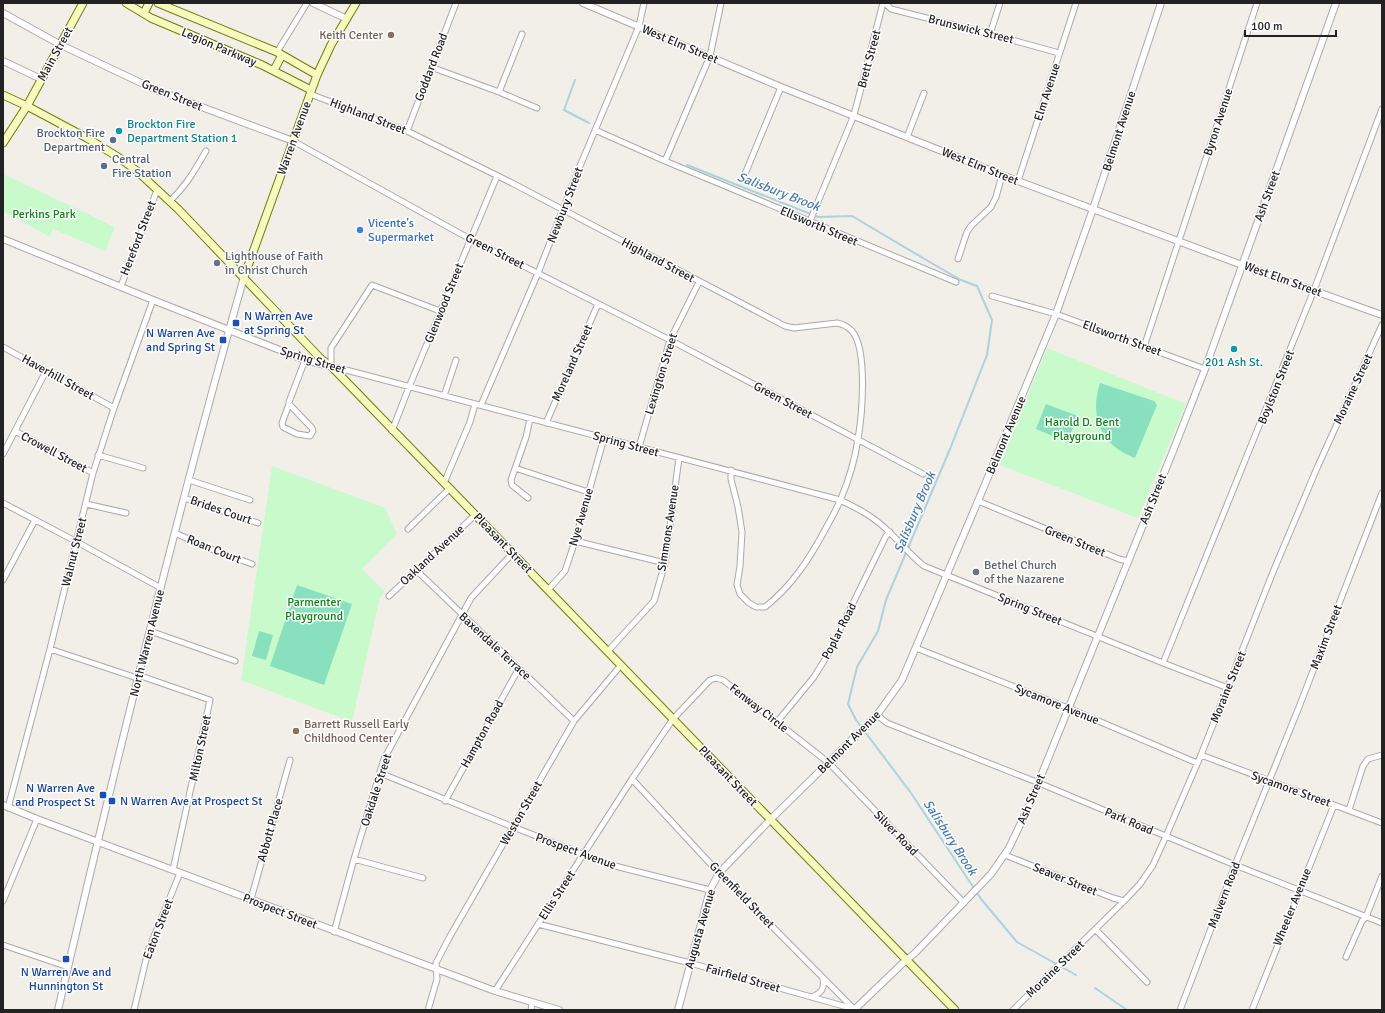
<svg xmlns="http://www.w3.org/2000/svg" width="1385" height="1013" viewBox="0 0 1385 1013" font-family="Signika,sans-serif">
  <rect width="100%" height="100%" fill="#f2efe9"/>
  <!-- park -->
  <path fill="#c8facc" d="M3 174 115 227 105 251 53 229 50 237 3 211Z
    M1047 348 1186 404 1138 518 1000 465Z
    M272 466 385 508 397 534 362 569 385 592 380 597 352 722 241 680Z"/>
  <!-- pitch -->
  <path fill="#88e0be" d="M1100 383 1154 401 1157 405 1135 458C1101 446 1089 416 1100 383Z
    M1046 404 1078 416 1067 442 1036 429Z
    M297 585 352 604 324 685 270 666Z
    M259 631 273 635 266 660 252 656Z"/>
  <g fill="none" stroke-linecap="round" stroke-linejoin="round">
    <!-- stream -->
    <path stroke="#aad3df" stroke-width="2" d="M575 80 564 110 589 123
      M687 165 818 217 852 216 928 261 961 280 977 286 992 320 987 355 950 449 886 600 878 631 857 667 848 704 856 720 911 793 981 899 1017 942 1076 975
      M1095 988 1127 1010"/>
    <defs>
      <path id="minor" d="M885 3 891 9 990 34 1059 53
        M990 34 1000 3
        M277 52 307 3
        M431 67 499 92 537 108
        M499 92 522 34
        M310 94 407 131 512 183 785 326 794 328 837 323C843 324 848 327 852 331 868 350 862 416 858 439 855 460 848 482 840 501 836 510 831 519 826 528 810 558 792 586 765 607H756L749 603 740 594 737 585 740 566 742 532 738 507 731 479V470
        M595 130 665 161 956 282
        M407 131 456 3
        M907 137 924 93
        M293 141 470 239 670 340 923 474
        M665 161 710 56 721 3
        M745 174 781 87
        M1018 181 1076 3
        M170 201C187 185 194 171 206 151
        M810 221 854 115 883 3
        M958 259 967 232 971 226 991 207 996 197 1002 175
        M121 286 157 190
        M992 296 1056 314 1205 369
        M440 311 372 285 331 348V366L840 500C859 509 876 518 890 533 902 544 911 556 924 566L1163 663 1228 688
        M3 347 114 408
        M1144 347 1257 3
        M444 396 456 360
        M289 404 312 428 313 431 310 436 297 434 283 427 282 423 289 404V402L305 360
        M481 405 538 273 580 166 639 26 644 3
        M546 423 598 304
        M15 431 93 473
        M392 431 409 387 497 176
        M639 447 670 340 699 282
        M3 454 46 371
        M98 455 143 468
        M515 468 588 492
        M189 480 250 500
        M444 483 470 422 475 404
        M184 498 258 523
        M528 498 512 485 511 480 526 437 530 419
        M978 501 1119 559 1128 561
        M3 503 77 542 161 588
        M86 504 126 513
        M408 529 449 489
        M175 533 211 549 252 564
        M575 541 665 563
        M416 570 574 721
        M3 580 35 520
        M548 590 565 571 575 541 604 438
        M389 596 475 515
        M150 631 235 661
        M916 648 1068 708 1197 763
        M50 649 137 678
        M608 651 654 601 665 563 679 458
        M1163 663 1314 290 1382 109
        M138 675 210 700 173 870
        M877 715 887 723 1039 783 1235 865 1382 923
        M777 722 814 677 827 656 886 536 890 532
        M1201 755 1382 823
        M380 773 513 827 611 865 710 890
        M632 779 719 873 854 1009
        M445 801 519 668
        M8 808 50 649 93 473 114 408 153 300
        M1349 810 1363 766 1368 759 1382 755
        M1005 855 1113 898 1124 901
        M354 859 423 878
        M251 899 290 760
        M3 901 37 819
        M538 924 690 963 854 1009
        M1096 930 1147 982
        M334 932 354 859 384 759 471 598 512 554
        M3 945 68 967
        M1346 957 1362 921 1366 917 1382 876
        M495 991 632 779 673 719 710 680 716 678 723 680 829 763 964 903
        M812 997C821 993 825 989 823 978
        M134 1010 148 951 180 873
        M428 1010 437 979 436 963 449 938 574 721 621 665
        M531 1010 532 1003
        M1013 1010 1124 901 1140 884 1153 865 1166 836 1201 755 1273 572 1317 468 1382 325
        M1180 1010 1235 865 1299 707 1382 493
        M1252 1010 1334 805"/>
      <path id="tertiary" d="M313 3 347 19
        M583 3 781 87 1002 175 1242 265 1382 315
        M3 13 61 45 156 90 293 141
        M3 61 41 79
        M3 239 153 300 305 360 329 366
        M3 805 37 819 495 991 559 1010
        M58 1010C115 765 175 520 244 277
        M678 1010 710 890 719 873 770 820 877 715 902 680 978 501 1056 314 1093 209 1161 3
        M854 1010 904 962 915 953 991 874 1009 848 1028 808 1173 451 1205 369 1336 3"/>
      <path id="secondary" d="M126 3 151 18 262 65 311 90
        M158 3 277 52 317 75
        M144 13 149 3
        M274 70 282 55
        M3 95 27 106 87 138 118 157 137 171 178 209 322 360 331 366 955 1010
        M3 143 27 106 83 3
        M244 277 317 75 331 45 356 3"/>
    </defs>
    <!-- minor casing -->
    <use href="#minor" stroke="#a9a9a9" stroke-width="7"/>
    <!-- tertiary casing -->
    <use href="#tertiary" stroke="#a9a9a9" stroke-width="8"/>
    <!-- secondary casing -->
    <use href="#secondary" stroke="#707d05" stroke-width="9"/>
    <!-- minor -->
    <use href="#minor" stroke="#fff" stroke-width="5"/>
    <!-- tertiary -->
    <use href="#tertiary" stroke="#fff" stroke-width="6"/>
    <!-- secondary -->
    <use href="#secondary" stroke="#f7fabf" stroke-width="7"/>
  </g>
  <!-- markers -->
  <g fill="#8d6e63" stroke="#fff" stroke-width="1.5">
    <circle cx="391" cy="35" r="4"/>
    <circle cx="296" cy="731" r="4"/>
  </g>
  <g fill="#0f9aa8" stroke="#fff" stroke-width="1.5">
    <circle cx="119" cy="131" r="4"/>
    <circle cx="1234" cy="349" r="4"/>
  </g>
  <g fill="#5c6f8a" stroke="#fff" stroke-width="1.5">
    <circle cx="113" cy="140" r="4"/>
    <circle cx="104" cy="166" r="4"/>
  </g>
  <circle fill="#3f7fe0" stroke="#fff" stroke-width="1.5" cx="360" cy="230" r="4"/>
  <g fill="#6b7280" stroke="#fff" stroke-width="1.5">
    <circle cx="217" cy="263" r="4"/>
    <circle cx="976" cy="572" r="4"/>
  </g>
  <g fill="#1a4fb4" stroke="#fff" stroke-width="1.5">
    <rect x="232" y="319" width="8" height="8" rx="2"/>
    <rect x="219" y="336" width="8" height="8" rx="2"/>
    <rect x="99" y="791" width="8" height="8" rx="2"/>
    <rect x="108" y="797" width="8" height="8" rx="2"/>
    <rect x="62" y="955" width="8" height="8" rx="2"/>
  </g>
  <g text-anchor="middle" stroke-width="3" stroke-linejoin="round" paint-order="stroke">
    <!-- street labels -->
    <g font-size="12" fill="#222" stroke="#fff">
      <text transform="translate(971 29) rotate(14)" y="4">Brunswick Street</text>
      <text transform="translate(680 44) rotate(23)" y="4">West Elm Street</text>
      <text transform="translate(219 47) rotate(23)" y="4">Legion Parkway</text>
      <text transform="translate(55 54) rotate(-61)" y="4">Main Street</text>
      <text transform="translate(869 59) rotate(-75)" y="4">Brett Street</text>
      <text transform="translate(431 67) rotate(-69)" y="4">Goddard Road</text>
      <text transform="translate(1047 92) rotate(-72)" y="4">Elm Avenue</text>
      <text transform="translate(172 95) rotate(22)" y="4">Green Street</text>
      <text transform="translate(368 116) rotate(21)" y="4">Highland Street</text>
      <text transform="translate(1218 122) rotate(-72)" y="4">Byron Avenue</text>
      <text transform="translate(1119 131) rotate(-72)" y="4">Belmont Avenue</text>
      <text transform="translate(294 138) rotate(-70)" y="4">Warren Avenue</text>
      <text transform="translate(980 166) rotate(22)" y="4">West Elm Street</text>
      <text transform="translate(1267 196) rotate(-70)" y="4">Ash Street</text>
      <text transform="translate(565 205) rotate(-69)" y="4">Newbury Street</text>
      <text transform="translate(819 226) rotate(23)" y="4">Ellsworth Street</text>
      <text transform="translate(138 238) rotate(-69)" y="4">Hereford Street</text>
      <text transform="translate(495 251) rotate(27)" y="4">Green Street</text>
      <text transform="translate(658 260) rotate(28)" y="4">Highland Street</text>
      <text transform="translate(1283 279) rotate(20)" y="4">West Elm Street</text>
      <text transform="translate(444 303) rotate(-68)" y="4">Glenwood Street</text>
      <text transform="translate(1122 338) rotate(20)" y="4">Ellsworth Street</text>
      <text transform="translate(313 360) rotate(17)" y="4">Spring Street</text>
      <text transform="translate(572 363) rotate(-66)" y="4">Moreland Street</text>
      <text transform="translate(661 374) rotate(-73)" y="4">Lexington Street</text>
      <text transform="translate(58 377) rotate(29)" y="4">Haverhill Street</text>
      <text transform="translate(1276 387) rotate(-68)" y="4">Boylston Street</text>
      <text transform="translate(1353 389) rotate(-65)" y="4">Moraine Street</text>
      <text transform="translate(783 400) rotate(28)" y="4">Green Street</text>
      <text transform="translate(1006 435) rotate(-67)" y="4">Belmont Avenue</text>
      <text transform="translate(626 444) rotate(15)" y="4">Spring Street</text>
      <text transform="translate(54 452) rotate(28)" y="4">Crowell Street</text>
      <text transform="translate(1153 499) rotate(-68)" y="4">Ash Street</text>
      <text transform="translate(221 510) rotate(19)" y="4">Brides Court</text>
      <text transform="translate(581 517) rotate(-74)" y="4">Nye Avenue</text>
      <text transform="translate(668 528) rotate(-81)" y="4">Simmons Avenue</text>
      <text transform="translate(1075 541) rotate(22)" y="4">Green Street</text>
      <text transform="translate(503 543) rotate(46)" y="4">Pleasant Street</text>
      <text transform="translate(214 549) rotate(22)" y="4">Roan Court</text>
      <text transform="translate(74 552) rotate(-76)" y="4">Walnut Street</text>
      <text transform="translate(432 555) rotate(-43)" y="4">Oakland Avenue</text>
      <text transform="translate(1030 609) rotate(22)" y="4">Spring Street</text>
      <text transform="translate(839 631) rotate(-63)" y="4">Poplar Road</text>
      <text transform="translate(1326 637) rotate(-69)" y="4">Maxim Street</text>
      <text transform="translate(147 643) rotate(-76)" y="4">North Warren Avenue</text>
      <text transform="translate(495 646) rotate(43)" y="4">Baxendale Terrace</text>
      <text transform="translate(1228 687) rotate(-68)" y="4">Moraine Street</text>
      <text transform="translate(1057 704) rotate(22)" y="4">Sycamore Avenue</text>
      <text transform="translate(759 708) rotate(38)" y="4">Fenway Circle</text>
      <text transform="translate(482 734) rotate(-61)" y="4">Hampton Road</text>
      <text transform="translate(849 742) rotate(-45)" y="4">Belmont Avenue</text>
      <text transform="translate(200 748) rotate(-78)" y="4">Milton Street</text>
      <text transform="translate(728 776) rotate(46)" y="4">Pleasant Street</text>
      <text transform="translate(1291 789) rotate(20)" y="4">Sycamore Street</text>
      <text transform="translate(376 790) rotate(-72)" y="4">Oakdale Street</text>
      <text transform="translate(1031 799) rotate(-67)" y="4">Ash Street</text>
      <text transform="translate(521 813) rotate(-60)" y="4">Weston Street</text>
      <text transform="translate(1129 821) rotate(23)" y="4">Park Road</text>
      <text transform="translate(270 830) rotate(-74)" y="4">Abbott Place</text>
      <text transform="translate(896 833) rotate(46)" y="4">Silver Road</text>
      <text transform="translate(576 851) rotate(20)" y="4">Prospect Avenue</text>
      <text transform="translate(1065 879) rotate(22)" y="4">Seaver Street</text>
      <text transform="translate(557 895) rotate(-57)" y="4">Ellis Street</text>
      <text transform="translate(742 895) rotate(46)" y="4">Greenfield Street</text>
      <text transform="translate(1224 895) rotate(-69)" y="4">Malvern Road</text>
      <text transform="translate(1292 907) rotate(-68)" y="4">Wheeler Avenue</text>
      <text transform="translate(280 911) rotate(21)" y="4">Prospect Street</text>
      <text transform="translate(158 929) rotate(-69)" y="4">Eaton Street</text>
      <text transform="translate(700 929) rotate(-74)" y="4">Augusta Avenue</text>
      <text transform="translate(1055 969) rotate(-44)" y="4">Moraine Street</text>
      <text transform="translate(743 978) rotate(16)" y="4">Fairfield Street</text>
    </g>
    <!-- education labels -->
    <g font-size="12" fill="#785e54" stroke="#fff" text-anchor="end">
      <text x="383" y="39">Keith Center</text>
      <text x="304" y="728" text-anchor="start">Barrett Russell Early<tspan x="304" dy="14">Childhood Center</tspan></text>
    </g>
    <!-- culture labels -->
    <g font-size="12" fill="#0d838f" stroke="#fff" text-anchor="start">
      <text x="127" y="128">Brockton Fire<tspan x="127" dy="14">Department Station 1</tspan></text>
      <text x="1234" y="366" text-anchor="middle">201 Ash St.</text>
    </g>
    <!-- service labels -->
    <g font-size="12" fill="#4e5e75" stroke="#fff" text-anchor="end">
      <text x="105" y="137">Brockton Fire<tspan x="105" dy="14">Department</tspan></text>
      <text x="112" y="163" text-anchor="start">Central<tspan x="112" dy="14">Fire Station</tspan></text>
    </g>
    <!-- park labels -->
    <g font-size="12" fill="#0c8416" stroke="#fff">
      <text x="44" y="218">Perkins Park</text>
      <text x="1082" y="426">Harold D. Bent<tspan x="1082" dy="14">Playground</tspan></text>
      <text x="314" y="606">Parmenter<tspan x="314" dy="14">Playground</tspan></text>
    </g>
    <!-- shop labels -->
    <g font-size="12" fill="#366cbe" stroke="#fff" text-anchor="start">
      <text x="368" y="227">Vicente's<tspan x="368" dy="14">Supermarket</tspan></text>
    </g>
    <!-- worship labels -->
    <g font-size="12" fill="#5b616d" stroke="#fff" text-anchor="start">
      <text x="225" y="260">Lighthouse of Faith<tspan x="225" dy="14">in Christ Church</tspan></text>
      <text x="984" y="569">Bethel Church<tspan x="984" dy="14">of the Nazarene</tspan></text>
    </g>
    <!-- transit labels -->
    <g font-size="12" fill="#164399" stroke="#fff" text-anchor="start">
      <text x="244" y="320">N Warren Ave<tspan x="244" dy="14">at Spring St</tspan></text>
      <text x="215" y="337" text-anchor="end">N Warren Ave<tspan x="215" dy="14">and Spring St</tspan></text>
      <text x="95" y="792" text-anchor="end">N Warren Ave<tspan x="95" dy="14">and Prospect St</tspan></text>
      <text x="120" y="805">N Warren Ave at Prospect St</text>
      <text x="66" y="976" text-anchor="middle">N Warren Ave and<tspan x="66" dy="14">Hunnington St</tspan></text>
    </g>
    <!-- water labels -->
    <g font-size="13" font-style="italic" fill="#4a7aab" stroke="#fff">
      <text transform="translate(779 191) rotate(21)" y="5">Salisbury Brook</text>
      <text transform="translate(914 512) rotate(-67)" y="5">Salisbury Brook</text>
      <text transform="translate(951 837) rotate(57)" y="5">Salisbury Brook</text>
    </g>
  </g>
  <!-- border -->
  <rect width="1385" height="1013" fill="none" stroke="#222222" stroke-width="8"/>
  <!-- scale -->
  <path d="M1245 30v6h91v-6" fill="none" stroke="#222222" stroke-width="2"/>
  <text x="1251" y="30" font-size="12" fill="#222222" stroke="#ffffff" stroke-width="3" paint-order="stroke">100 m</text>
</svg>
